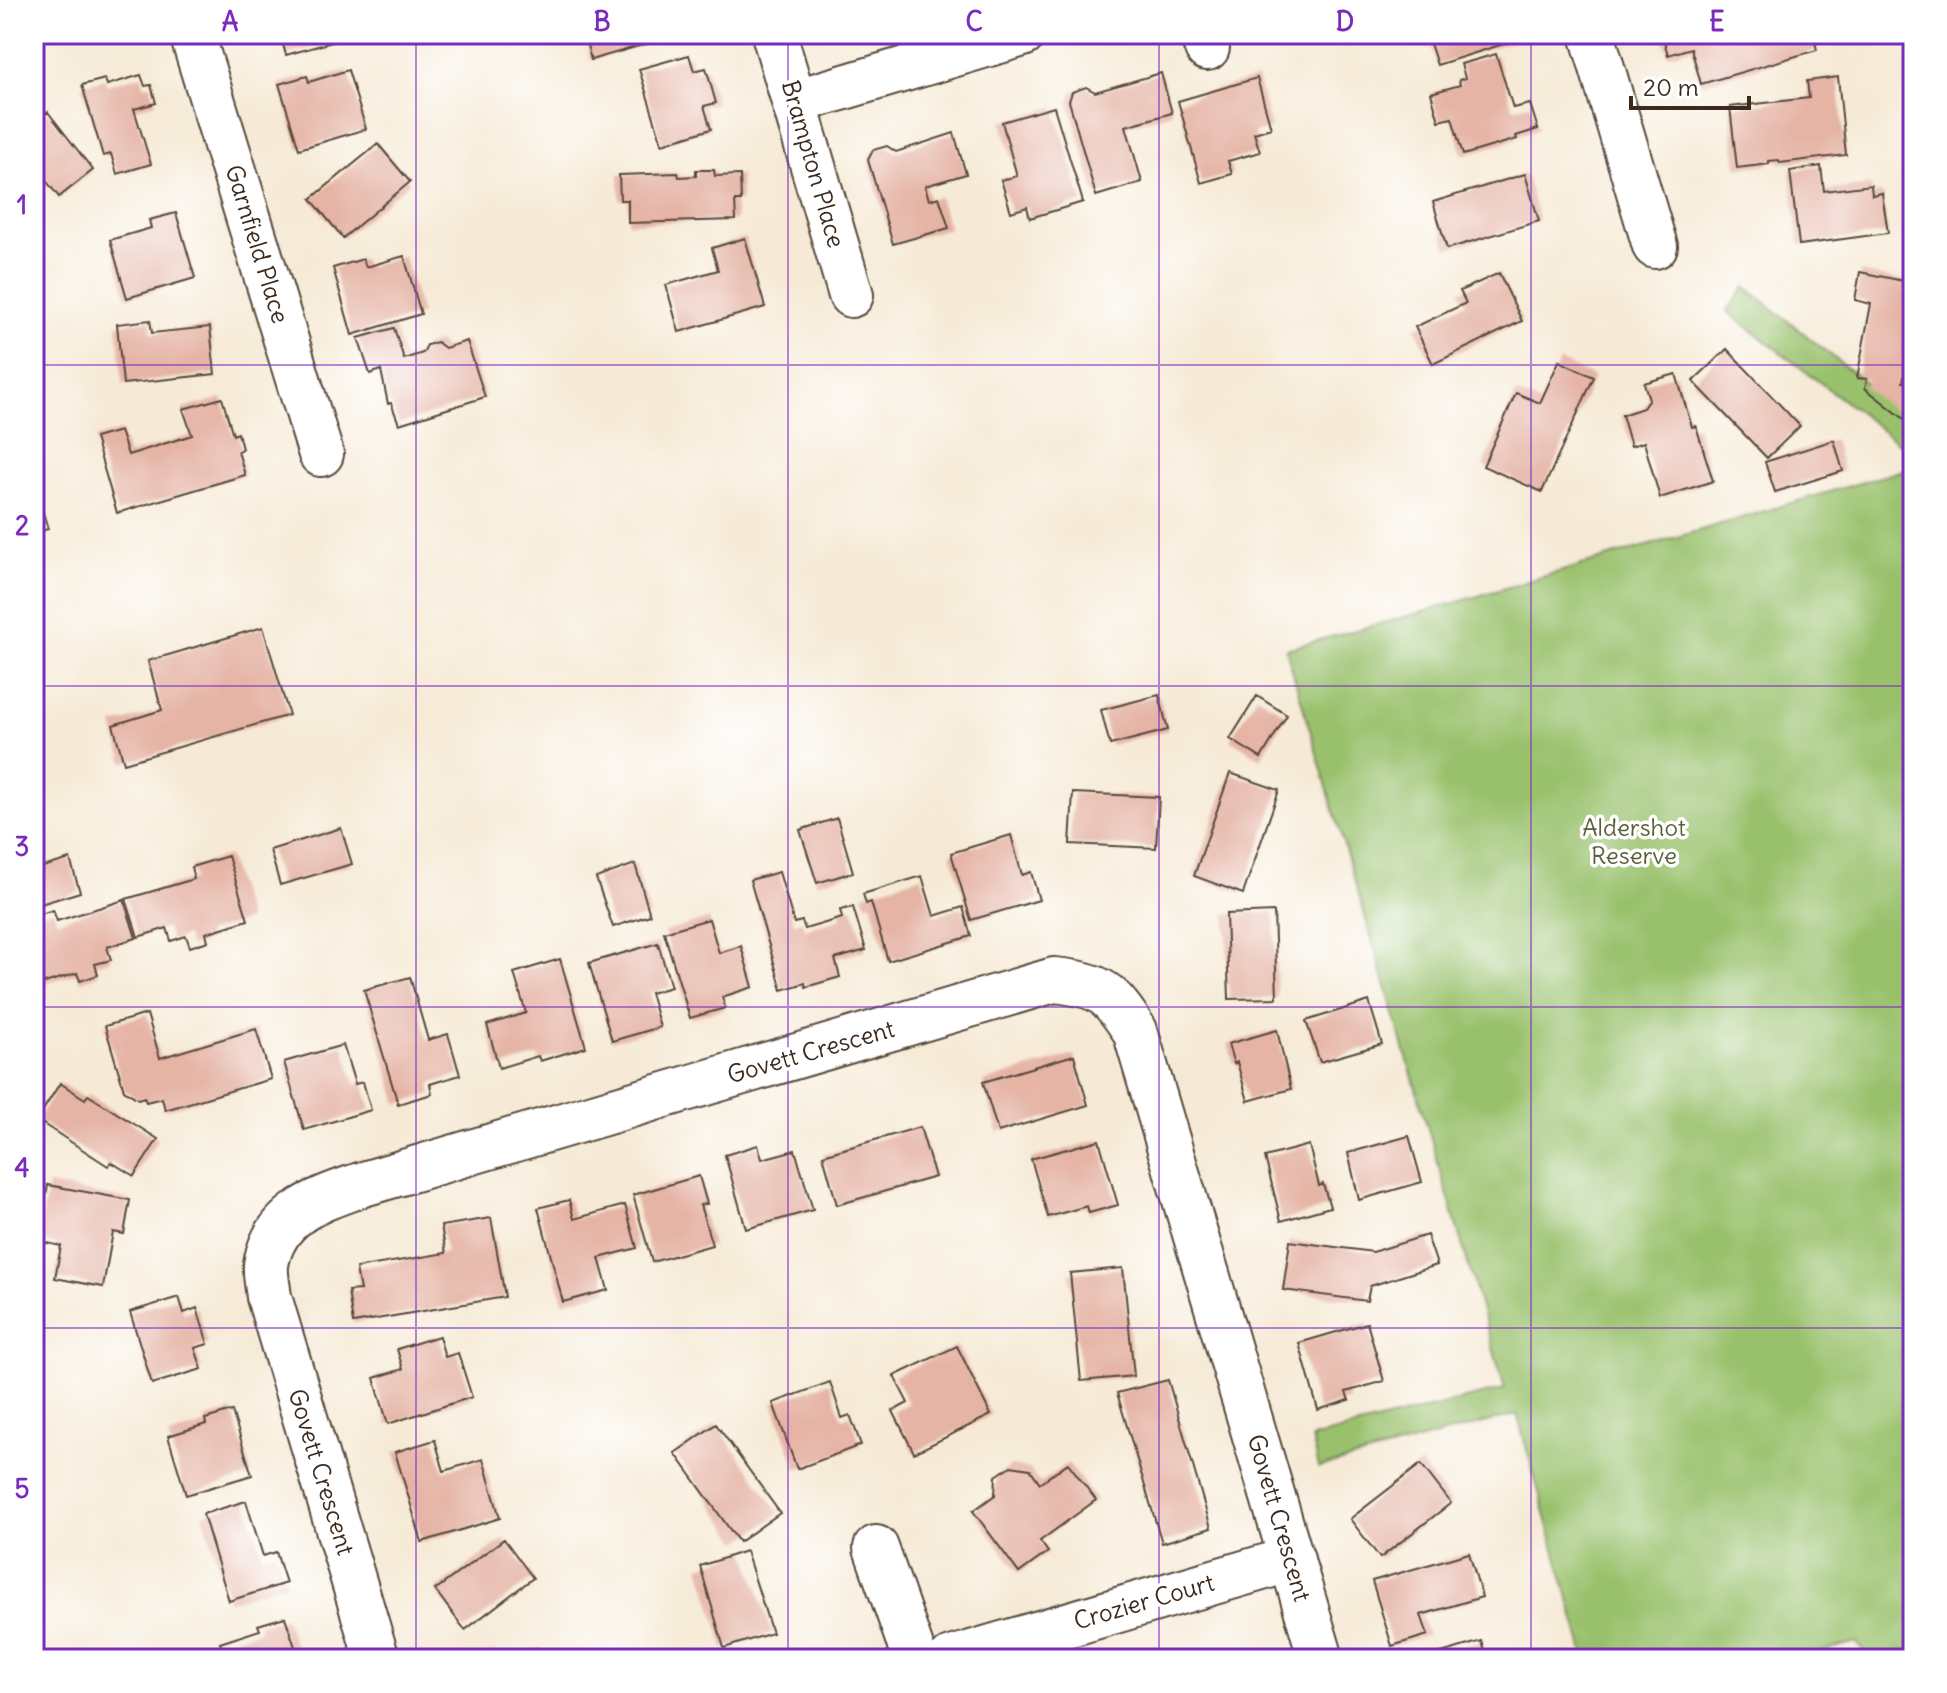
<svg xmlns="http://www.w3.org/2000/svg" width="1947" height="1693" viewBox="0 0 1947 1693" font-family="Delius,sans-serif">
  <rect width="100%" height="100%" fill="#fff"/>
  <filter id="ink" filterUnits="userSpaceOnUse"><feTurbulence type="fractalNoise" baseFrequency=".0125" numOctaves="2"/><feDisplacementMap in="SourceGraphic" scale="16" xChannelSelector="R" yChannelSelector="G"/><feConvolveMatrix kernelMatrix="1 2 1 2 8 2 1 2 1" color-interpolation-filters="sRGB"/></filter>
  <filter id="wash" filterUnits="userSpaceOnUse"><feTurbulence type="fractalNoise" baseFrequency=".006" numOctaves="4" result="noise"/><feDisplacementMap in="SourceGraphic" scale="32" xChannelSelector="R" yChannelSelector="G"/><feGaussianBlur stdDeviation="1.8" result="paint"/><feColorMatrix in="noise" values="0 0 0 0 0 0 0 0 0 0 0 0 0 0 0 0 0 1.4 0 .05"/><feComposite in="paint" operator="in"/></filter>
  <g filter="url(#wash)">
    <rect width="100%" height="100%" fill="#f6ead6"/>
    <!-- green -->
    <path fill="#99c16c" stroke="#6a7645" stroke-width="2" d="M1746 287 1913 421V454L1727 311Z
      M1913 467V1659H1870L1856 1642 1795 1659H1586L1517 1414 1319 1468 1312 1438 1505 1389 1286 649 1441 607Z"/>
    <g id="blocks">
      <!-- building -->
      <path fill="#e5b4a5" d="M280 34H357V35L286 55Z
        M584 34H677V35L591 60Z
        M1427 34H1514L1516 40 1437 65Z
        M1662 34H1813L1817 50 1701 84 1691 48 1668 55Z
        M1496 54 1513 108 1530 104 1538 129 1516 136 1517 139 1463 155 1452 118 1439 121 1431 93 1460 85 1459 80 1465 78 1461 64Z
        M689 55 694 71 706 68 716 103 704 106 711 129 662 144 639 69Z
        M348 70 366 129 299 149 279 84 307 76 309 82Z
        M1161 73 1172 113 1126 126 1142 182 1096 196 1069 101 1072 92 1086 87 1095 92Z
        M141 75 145 86 151 85 156 103 134 109 151 164 117 174 111 154 103 156 82 85 105 79 107 85Z
        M1838 77 1846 155 1780 163 1779 160 1769 161V164L1737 168 1730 107 1809 98 1807 81Z
        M1257 78 1271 128 1254 133 1260 152 1228 161 1232 174 1201 183 1178 101Z
        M1054 107 1083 202 1030 218 1027 207 1011 212 1001 180 1017 176 1002 122Z
        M48 112 93 170 59 197 37 169 34 171V123Z
        M954 133 966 174 925 186 929 200 939 197 949 228 893 244 868 160 873 150 887 146 896 152Z
        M378 144 410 182 343 238 311 199Z
        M1821 166 1824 191 1871 185 1872 195 1882 193 1888 233 1799 245 1790 171Z
        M696 170H714L715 176 740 175 741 201H735L736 220 628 223V200H620L619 175 678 173 679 177 696 176Z
        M1525 174 1539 221 1447 249 1433 202Z
        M176 213 195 278 127 298 110 240 151 228 149 220Z
        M745 238 765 307 679 332 666 285 718 270 712 248Z
        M404 256 421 314 352 335 333 268 363 259 366 267Z
        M1860 272 1913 283V329L1903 382 1913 384V426L1865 388 1867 379 1857 378 1871 304 1855 300Z
        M1499 273 1522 321 1433 364 1415 327 1466 303 1460 291Z
        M150 320 152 333 210 327 215 374 123 384 117 324Z
        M394 328 404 359 423 353 427 345 437 342 445 348 467 341 485 397 399 424 391 403 388 404 381 370 370 374 358 338Z
        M1727 349 1800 426 1767 458 1693 381Z
        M1559 361 1594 377 1542 492 1483 466 1516 393 1540 403Z
        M1676 374 1692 427 1696 426 1713 481 1660 498 1644 442 1631 446 1622 415 1643 408 1649 399 1644 383Z
        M222 398 233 435 238 433 242 449 238 451 245 475 117 513 95 438 120 431 128 455 192 435 183 409Z
        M1834 440 1843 471 1775 492 1765 462Z
        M34 483 48 529 34 533Z
        M263 627 289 715 124 763 113 725 162 710 148 661Z
        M1159 695 1168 730 1110 745 1101 710Z
        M1257 696 1287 715 1261 758 1230 739Z
        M1230 773 1279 790 1243 894 1194 876Z
        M1073 793 1159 797 1156 848 1070 844Z
        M837 818 853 872 817 883 800 830Z
        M341 828 352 864 280 885 270 850Z
        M1011 835 1022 875 1031 872 1039 900 971 920 951 853Z
        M228 856 248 920 206 933 208 941 190 947 186 936 171 941 167 928 138 937 126 899 194 879 191 867Z
        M70 859 80 892 34 906V863L36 869Z
        M635 864 650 915 613 927 596 878Z
        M779 872 794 923 802 921 805 929 842 918 840 910 853 907 866 950 835 959 840 977 806 987 805 983 782 990 750 880Z
        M922 876 934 916 963 907 971 936 888 961 871 902 866 904 863 894Z
        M124 900 136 938 107 947 111 960 95 964 98 975 80 981 77 973 35 986 34 916 53 910 57 921Z
        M1274 912 1277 998 1229 999 1226 914Z
        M709 919 719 953 741 946 753 987 722 997 725 1008 690 1018 664 932Z
        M658 943 671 987 650 993 660 1027 612 1041 589 963Z
        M560 959 586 1047 540 1061 538 1056 499 1068 487 1025 526 1013 514 973Z
        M410 977 428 1040 448 1034 460 1075 430 1084 432 1094 398 1104 364 990Z
        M1369 1001 1382 1044 1320 1062 1306 1021Z
        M147 1014 160 1058 256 1029 271 1079 165 1110 162 1098 146 1102 144 1097 138 1099 124 1090 105 1026Z
        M1277 1030 1291 1089 1248 1101 1237 1062 1234 1064 1228 1044Z
        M343 1045 355 1084 363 1082 371 1110 304 1130 284 1062Z
        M1074 1055 1088 1105 998 1132 983 1082Z
        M60 1083 85 1099 88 1095 158 1139 134 1176 111 1162 108 1166 37 1120Z
        M920 1127 935 1177 837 1205 823 1155Z
        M1409 1136 1422 1182 1359 1200 1348 1153Z
        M1099 1140 1118 1205 1089 1213 1087 1206 1048 1217 1031 1159Z
        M758 1145 762 1159 795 1150 813 1210 746 1229 725 1155Z
        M1309 1145 1319 1186 1323 1184 1330 1207 1281 1221 1265 1157Z
        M699 1176 707 1204 700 1205 712 1245 652 1262 633 1195Z
        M48 1185 130 1200 124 1234 113 1232 103 1287 55 1278 61 1246 43 1242 44 1236 39 1235Z
        M569 1200 574 1219 625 1205 637 1248 599 1258 608 1290 563 1302 538 1208Z
        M491 1218 505 1297 353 1323 348 1291 360 1290 356 1268 446 1253 441 1226Z
        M1427 1235 1437 1265 1370 1286 1367 1301 1283 1290 1290 1241 1373 1252Z
        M1123 1268 1134 1376 1081 1381 1070 1273Z
        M179 1297 184 1313 197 1308 208 1344 195 1348 202 1369 152 1384 130 1312Z
        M1367 1323 1384 1381 1346 1392 1349 1400 1318 1410 1299 1343Z
        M439 1336 445 1357 458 1353 472 1397 388 1424 374 1378 403 1369 397 1349Z
        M957 1346 991 1415 914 1453 893 1411 908 1403 894 1376Z
        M1168 1380 1211 1528 1162 1543 1117 1393Z
        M830 1382 842 1418 850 1415 861 1445 797 1469 773 1403Z
        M232 1411 252 1475 186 1495 168 1436 206 1424 205 1419Z
        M716 1424 780 1513 739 1542 675 1453Z
        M435 1440 444 1471 483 1459 500 1518 422 1542 395 1452Z
        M1068 1463 1096 1500 1040 1541 1048 1552 1019 1573 973 1511 995 1495 996 1476 1011 1466 1030 1469 1040 1483Z
        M1421 1464 1451 1503 1380 1558 1350 1519Z
        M246 1501 263 1556 276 1552 286 1583 229 1601 203 1514Z
        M504 1539 533 1578 465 1630 435 1590Z
        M746 1551 772 1633 724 1648 700 1566Z
        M1469 1553 1482 1597 1421 1615 1428 1635 1392 1646 1372 1581Z
        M34 1558H36L42 1621 34 1622Z
        M285 1617 299 1659H225L220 1643 260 1630 258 1625Z
        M1482 1641 1487 1659H1424V1658Z
        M536 1648 539 1659H502V1658Z
        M493 1652 495 1659H473V1658Z
        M1250 1652 1252 1659H1228V1658Z"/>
    </g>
  </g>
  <g filter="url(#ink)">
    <use href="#blocks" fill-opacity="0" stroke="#57473a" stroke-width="2"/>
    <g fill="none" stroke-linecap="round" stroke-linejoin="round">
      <defs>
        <path id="street" d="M192 34 321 454
          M774 34 851 295
          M1202 34 1207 48
          M1592 34 1655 246
          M794 102 1023 34
          M876 1548 915 1659
          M377 1659 269 1297C268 1287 265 1275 266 1265 274 1213 318 1200 360 1185L1054 980C1101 985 1109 991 1135 1031L1321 1659
          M951 1659 1292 1559"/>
      </defs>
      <!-- street casing -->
      <use href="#street" stroke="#57473a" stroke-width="48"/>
      <!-- street -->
      <use href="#street" stroke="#fff" stroke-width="44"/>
    </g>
  </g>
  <!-- grid -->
  <path fill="none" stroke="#7b2cbf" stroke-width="2" stroke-opacity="0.55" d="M416 34V1659M788 34V1659M1159 34V1659M1531 34V1659M34 365H1913M34 686H1913M34 1007H1913M34 1328H1913"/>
  <g text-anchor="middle" stroke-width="7" stroke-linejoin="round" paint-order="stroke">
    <!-- street labels -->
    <g font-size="24" fill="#3b2a1e" stroke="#fff">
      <text transform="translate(813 164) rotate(74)" y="8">Brampton Place</text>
      <text transform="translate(257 244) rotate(73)" y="8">Garnfield Place</text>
      <text transform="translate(811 1052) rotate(-16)" y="8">Govett Crescent</text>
      <text transform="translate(321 1472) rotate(73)" y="8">Govett Crescent</text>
      <text transform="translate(1279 1518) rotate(74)" y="8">Govett Crescent</text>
      <text transform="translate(1144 1602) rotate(-16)" y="8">Crozier Court</text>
    </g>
    <!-- park labels -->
    <g font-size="24" fill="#5c5f39" stroke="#fff">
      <text x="1634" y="836">Aldershot<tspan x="1634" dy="28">Reserve</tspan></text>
    </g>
  </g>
  <!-- margin -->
  <rect width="1947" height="1693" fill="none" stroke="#fff" stroke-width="88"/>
  <!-- scale -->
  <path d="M1631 96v12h118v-12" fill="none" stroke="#3b2a1e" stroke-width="4"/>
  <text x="1643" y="96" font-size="24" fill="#3b2a1e" stroke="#ffffff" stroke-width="6" paint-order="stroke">20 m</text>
  <rect x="44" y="44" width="1859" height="1605" fill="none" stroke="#7b2cbf" stroke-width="3"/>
  <g font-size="26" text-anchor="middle" font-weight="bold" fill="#7b2cbf">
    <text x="230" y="31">A</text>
    <text x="602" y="31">B</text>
    <text x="974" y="31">C</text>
    <text x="1345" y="31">D</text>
    <text x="1717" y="31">E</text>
    <text x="22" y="214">1</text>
    <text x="22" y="535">2</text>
    <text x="22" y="856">3</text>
    <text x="22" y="1177">4</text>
    <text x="22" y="1498">5</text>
  </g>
</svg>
